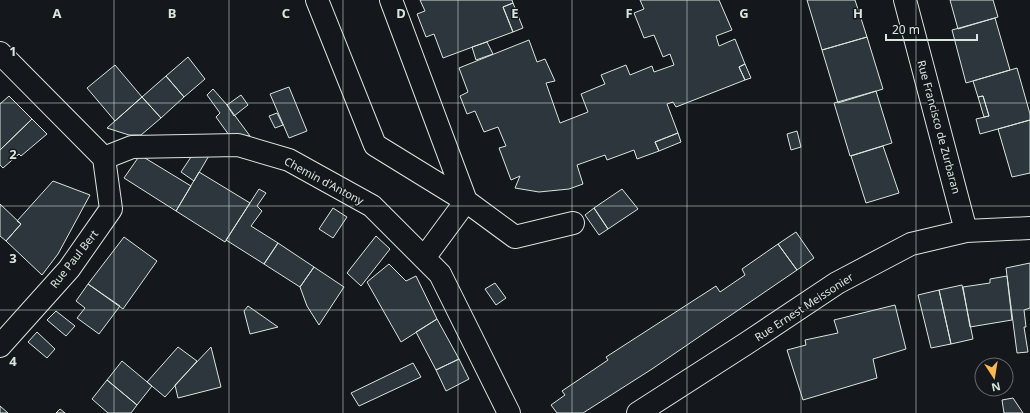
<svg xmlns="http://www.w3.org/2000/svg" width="1030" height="413" viewBox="0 0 1030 413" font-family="'Noto Sans',sans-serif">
  <rect width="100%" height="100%" fill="#14181c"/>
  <!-- building -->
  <path fill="#2c363c" stroke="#d8e6dc" d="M420 0H512L513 3 503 7 513 32 443 58 434 34 426 37 417 14 425 11Z
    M640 0H719L732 30 716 36 719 46 735 39 745 64 739 67 745 80 676 107 673 102 667 104 678 133 655 142 659 151 637 159 634 150 607 160 605 155 577 165 583 184 569 189 539 192 515 188 520 176 511 180 499 148 506 146 498 127 484 132 475 111 467 114 460 96 468 92 459 68 529 40 537 62 545 59 555 81 546 83 560 123 588 112 581 94 605 84 601 75 626 65 630 75 652 66 654 72 674 65 670 54 663 57 654 35 644 38 634 13 644 9Z
    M807 0H855L867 37 822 50Z
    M950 0H993L998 17 958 29Z
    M513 3 523 28 513 32 503 7Z
    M995 18 1010 70 966 83 952 30Z
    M867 37 883 89 838 103 822 50Z
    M487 42 493 54 476 60 472 47Z
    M188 57 205 79 184 97 166 76Z
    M745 64 751 78 745 80 739 67Z
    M115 65 142 97 115 121 87 88Z
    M1017 68 1030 114V120L980 134 976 119 989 116 983 96 978 97 973 81Z
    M166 76 184 97 161 118 142 97Z
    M289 87 307 131 289 138 270 94Z
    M213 89 227 105 250 136 229 135 216 117 220 113 207 95Z
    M876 91 892 143 850 156 834 103Z
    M241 95 248 105 234 116 227 105Z
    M9 96 32 119 0 150V104Z
    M983 96 989 116 984 117 978 97Z
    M142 97 161 118 141 135H129L107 128Z
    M277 113 283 125 275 128 269 116Z
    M32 119 47 134 21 156 19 154 3 168 0 165V150Z
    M1030 120V173L1012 177 998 129Z
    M797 131 801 147 791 150 787 134Z
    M678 133 681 142 659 151 655 142Z
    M883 146 899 193 866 203 851 156Z
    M193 154H210L194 181 181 172Z
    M140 155 191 186 176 211 124 178Z
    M199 172 250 203 225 242 176 211Z
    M53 181 90 195 58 254 42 275 6 241 21 224 17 221Z
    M259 189 266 193 257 206 262 211 251 226 278 243 264 264 226 240Z
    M622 189 638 209 608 229 594 208Z
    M0 204 21 224 6 241 0 236Z
    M333 208 347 217 333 238 319 229Z
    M594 208 608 229 599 235 585 215Z
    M796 232 814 258 797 270 778 244Z
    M376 236 390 249 361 286 347 273Z
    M124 237 157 261 123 309 88 284Z
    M278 243 314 267 300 287 264 264Z
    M778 244 797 270 652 369 583 413H557L551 405 565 395 562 391 608 360 606 357 716 286 720 292 745 275 742 269Z
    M1030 263V308L1024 310 1026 327H1024L1028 352 1017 353 1006 268Z
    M389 264 406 281 416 276 437 319 401 342 367 282Z
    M314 267 344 287 319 325 307 306 300 287Z
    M1007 276 1012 320 970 327 963 287 990 283V279Z
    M495 283 506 298 496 305 485 289Z
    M88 284 120 306 99 334 77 318 85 308 76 301Z
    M962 285 973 339 951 344 939 290Z
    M939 290 951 344 931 348 918 295Z
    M895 305 906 349 873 359 877 378 803 400 787 350 806 345 805 340 838 333 834 320Z
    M248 306 278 327 250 334 244 311Z
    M56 311 75 326 66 336 47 320Z
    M437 319 459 359 436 370 416 332Z
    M37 332 55 349 47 358 28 342Z
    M178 347 197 361 165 397 147 382Z
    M211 347 221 387 178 398 175 385Z
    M459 359 469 379 446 391 436 370Z
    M122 361 152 386 137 405 107 380Z
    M413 363 421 377 359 406 351 393Z
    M107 380 137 405 131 413H108L92 399Z
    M1013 398 1023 413H1004L1002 400Z
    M0 406 8 413H0Z
    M60 409 65 413H56Z"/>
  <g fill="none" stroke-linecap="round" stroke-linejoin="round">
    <defs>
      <path id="minor" d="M317 0 375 145 466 201 515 237 573 223
        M391 0 466 201
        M905 0 966 231
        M0 53 104 158
        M104 158 132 147 238 145 289 160 372 206 440 274 509 413
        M424 258 466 201
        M0 346 69 269 111 209 104 158
        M638 413 747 343 837 283 911 244 966 231 1030 228"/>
    </defs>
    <!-- minor casing -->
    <use href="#minor" stroke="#d8e6dc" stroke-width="24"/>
    <!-- minor -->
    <use href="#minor" stroke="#14181c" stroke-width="22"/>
  </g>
  <!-- grid -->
  <path fill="none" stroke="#d8e6dc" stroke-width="1" stroke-opacity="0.55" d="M114 0V413M229 0V413M343 0V413M458 0V413M572 0V413M687 0V413M801 0V413M916 0V413M0 103H1030M0 206H1030M0 310H1030"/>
  <g text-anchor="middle" stroke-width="3" stroke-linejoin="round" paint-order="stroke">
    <!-- street labels -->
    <g font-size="11" fill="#d8e6dc" stroke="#14181c">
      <text transform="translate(939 127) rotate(75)" y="4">Rue Francisco de Zurbaran</text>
      <text transform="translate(324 181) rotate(28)" y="4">Chemin d'Antony</text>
      <text transform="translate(74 259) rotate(-52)" y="4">Rue Paul Bert</text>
      <text transform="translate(804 307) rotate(-33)" y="4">Rue Ernest Meissonier</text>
    </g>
  </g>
  <g font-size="13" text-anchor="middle" font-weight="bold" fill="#d8e6dc" stroke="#14181c" stroke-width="3" stroke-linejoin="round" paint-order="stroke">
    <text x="57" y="18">A</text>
    <text x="172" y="18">B</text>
    <text x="286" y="18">C</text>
    <text x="401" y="18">D</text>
    <text x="515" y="18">E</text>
    <text x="629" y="18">F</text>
    <text x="744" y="18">G</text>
    <text x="858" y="18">H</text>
    <text x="13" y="56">1</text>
    <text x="13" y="159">2</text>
    <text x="13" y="263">3</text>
    <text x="13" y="366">4</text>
  </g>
  <!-- north arrow -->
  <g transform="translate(994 377) rotate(168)"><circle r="19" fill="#14181c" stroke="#626a69"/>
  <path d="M0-3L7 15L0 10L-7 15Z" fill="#ffb74d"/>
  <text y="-6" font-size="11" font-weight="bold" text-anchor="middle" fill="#d8e6dc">N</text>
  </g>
  <!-- scale -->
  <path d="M886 34v6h91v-6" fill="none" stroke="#d8e6dc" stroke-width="2"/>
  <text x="892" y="34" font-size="12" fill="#d8e6dc" stroke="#14181c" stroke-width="3" paint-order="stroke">20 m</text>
</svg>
